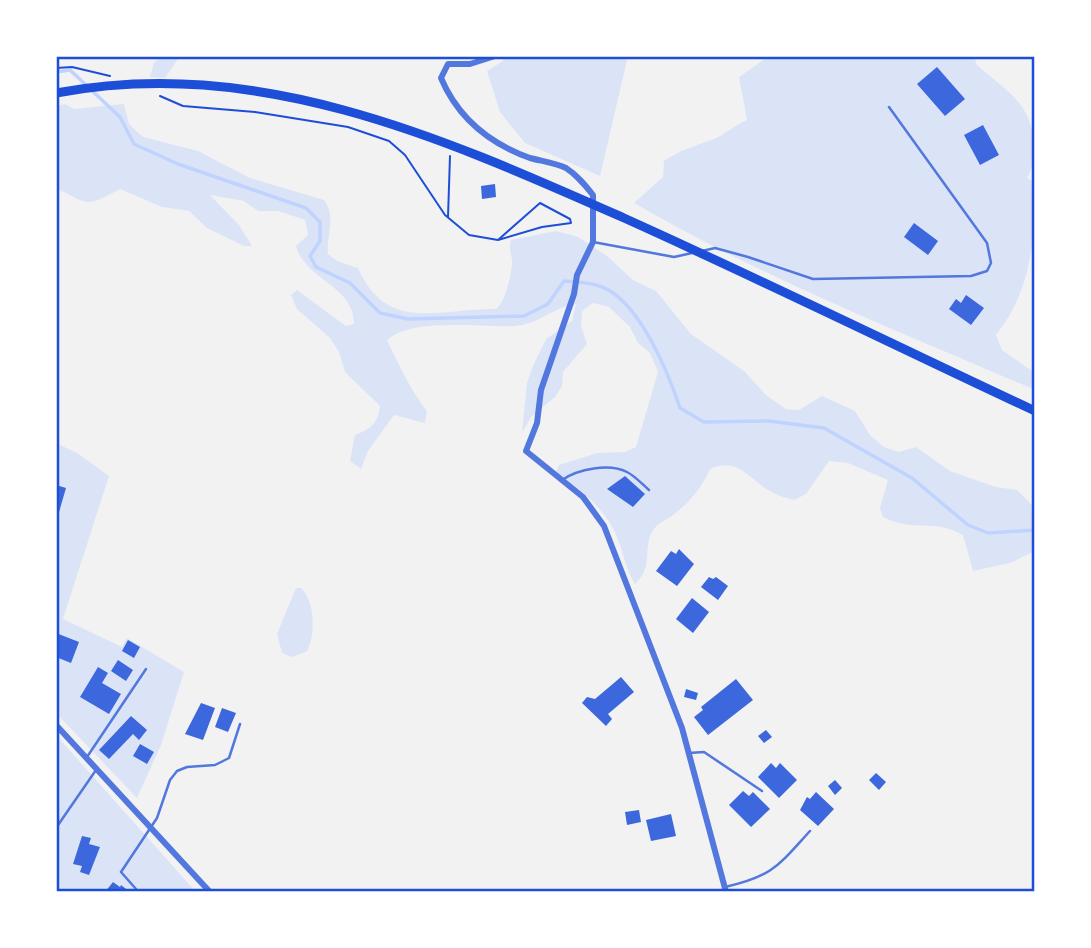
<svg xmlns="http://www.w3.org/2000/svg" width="1091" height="948" viewBox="0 0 1091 948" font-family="Spectral,serif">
  <rect width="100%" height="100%" fill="#f2f2f2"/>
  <!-- green -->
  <path fill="#dbe4f7" d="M161 56H180L165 78 150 77 154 63Z
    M503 56H628L600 176 525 143 500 112 487 71 503 61Z
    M769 56H975L976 64C989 76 1016 95 1024 110 1036 129 1038 159 1027 178L1035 182C1035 238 1032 290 996 335L1002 350 1035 373V390C900 332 761 277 634 203L663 177 664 161C680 150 695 146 714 139 725 134 735 125 747 120L739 77Z
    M65 104 74 109 124 104 129 124 143 137 198 151 250 178 324 200C337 218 326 234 328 254L337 261 358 268C387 334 439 308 496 309 505 303 512 273 512 262 512 254 508 249 511 240L556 231 578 237 607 256 633 280 656 291 691 334 744 371 766 395 786 409 799 410 822 396 855 411 870 435 884 447 899 452 916 447 950 471 996 487 1017 490 1035 508V551L1010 563 973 571 963 535C933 518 915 533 883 517L880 508 888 480 848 463 829 461 806 494 794 500C785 498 776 495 768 490 748 477 736 457 710 469 701 489 689 503 672 516 666 520 658 523 654 529 641 547 655 566 635 584 625 569 624 553 617 537 606 509 580 489 556 472L559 465 597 453 625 452 636 447 658 372 650 353 638 343 630 327 609 307 593 303 582 311 581 326 587 344 563 372 562 386 555 397 531 417 522 433 527 383 533 366 546 339 572 321 576 304C554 307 537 325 515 326 481 328 414 317 387 340 399 365 410 389 427 411L425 423 394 415 368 451 361 469 350 461 355 435C371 429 378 423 380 406L345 372 339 352 330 338 297 309 291 295 297 290 346 326 354 324C354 285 306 281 296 246L308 235 305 220 278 211H258L244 201 210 195 239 225 252 246H244L207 228 189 211 162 207 120 189C84 208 91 205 56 188V106Z
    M56 443 77 453 109 476 63 619 122 647 127 638 184 672 161 745 137 798 56 713Z
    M296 588H301C315 601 316 634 307 651L292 657 282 653 277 634Z
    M56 735 196 892H56Z"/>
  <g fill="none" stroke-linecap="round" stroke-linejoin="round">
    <!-- stream -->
    <path stroke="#bfd3fe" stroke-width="3.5" d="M56 72 70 70 120 117 134 144 178 164 306 208 320 222V241L310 256 316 267 350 283 380 313 408 319 524 316 548 304 564 281C576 282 591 282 602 287 639 301 668 372 680 408L704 422 769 421 824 428 912 478 968 525 988 533 1035 530"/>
  </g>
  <!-- building -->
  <path fill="#3d67dc" d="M937 67 965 99 945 116 917 84Z
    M983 125 999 155 980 165 964 135Z
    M495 184 496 197 482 199 481 186Z
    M914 223 938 241 928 255 904 237Z
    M966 295 984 308 971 325 949 309 956 299 961 303Z
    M625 476 645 494 633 507 607 489Z
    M56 485 66 488 57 519H56Z
    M679 549 694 564 677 586 656 571 671 551 676 554Z
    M709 577 713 579 716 577 728 586 718 600 701 587Z
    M692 598 709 612 693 633 676 619Z
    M56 633 79 642 71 663 56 657Z
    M128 640 140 647 134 658 122 651Z
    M118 660 133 670 126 681 111 671Z
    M98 667 108 673 102 683 121 694 109 714 80 697Z
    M621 677 634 692 608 714 612 719 606 726 582 703 587 697 595 699Z
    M736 679 753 700 708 735 694 717 703 710 701 707Z
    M686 689 698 693 696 700 684 697Z
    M201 703 215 708 203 740 185 734Z
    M222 708 236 713 228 732 215 727Z
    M131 716 147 730 139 740 133 734 109 759 99 750Z
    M766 730 772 737 764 743 758 736Z
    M140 744 154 752 147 764 133 756Z
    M771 763 776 768 780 763 797 780 779 798 758 777Z
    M876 773 886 782 879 790 869 780Z
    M835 780 842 788 835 795 828 786Z
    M743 791 749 796 753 792 770 809 751 827 729 805Z
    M816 792 834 809 818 826 800 810 807 797 810 799Z
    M639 810 641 822 627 825 625 812Z
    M671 814 676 836 651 841 646 820Z
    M82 836 91 838 89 844 100 847 89 875 80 872 82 866 73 864Z
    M113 882 120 887 121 885 130 892H105Z"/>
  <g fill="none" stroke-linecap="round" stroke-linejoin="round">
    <!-- path -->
    <path stroke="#1d4ed8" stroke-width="2" d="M56 68 72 67 110 76
      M160 96 183 106 255 112 348 127 389 141 405 155 445 215 469 235 498 240 542 227 571 223 570 219 540 203 498 240
      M448 217 450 156"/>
    <!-- service -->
    <path stroke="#5277de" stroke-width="2.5" d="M593 242 674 257 692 253
      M702 251 715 248 748 257 813 279 971 276 987 271 991 263 987 243 889 107
      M562 480C578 469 609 463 627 472 635 476 642 484 649 490
      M689 753 704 752 762 791
      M87 757 146 669
      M56 828 96 770
      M725 887C773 876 778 866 810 831
      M136 889 121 872 157 818 170 780 177 771 187 767 215 765 229 758 240 724"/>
    <!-- minor -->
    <path stroke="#5277de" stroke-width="6" d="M495 56 470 64H448L441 78C458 118 488 143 530 158 541 161 556 163 566 168 577 175 585 185 593 195V242L577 275 574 294 541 390 537 423 526 451 583 497 604 526 682 728 726 892
      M56 725 210 892"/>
    <!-- primary -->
    <path stroke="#1d4ed8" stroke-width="9" d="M56 93C259 55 443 138 624 218 762 280 898 347 1035 411"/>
  </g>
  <!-- border -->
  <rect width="1091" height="948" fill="none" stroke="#ffffff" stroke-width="116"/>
  <rect x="58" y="58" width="975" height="832" fill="none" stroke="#1d4ed8" stroke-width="2.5"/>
</svg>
